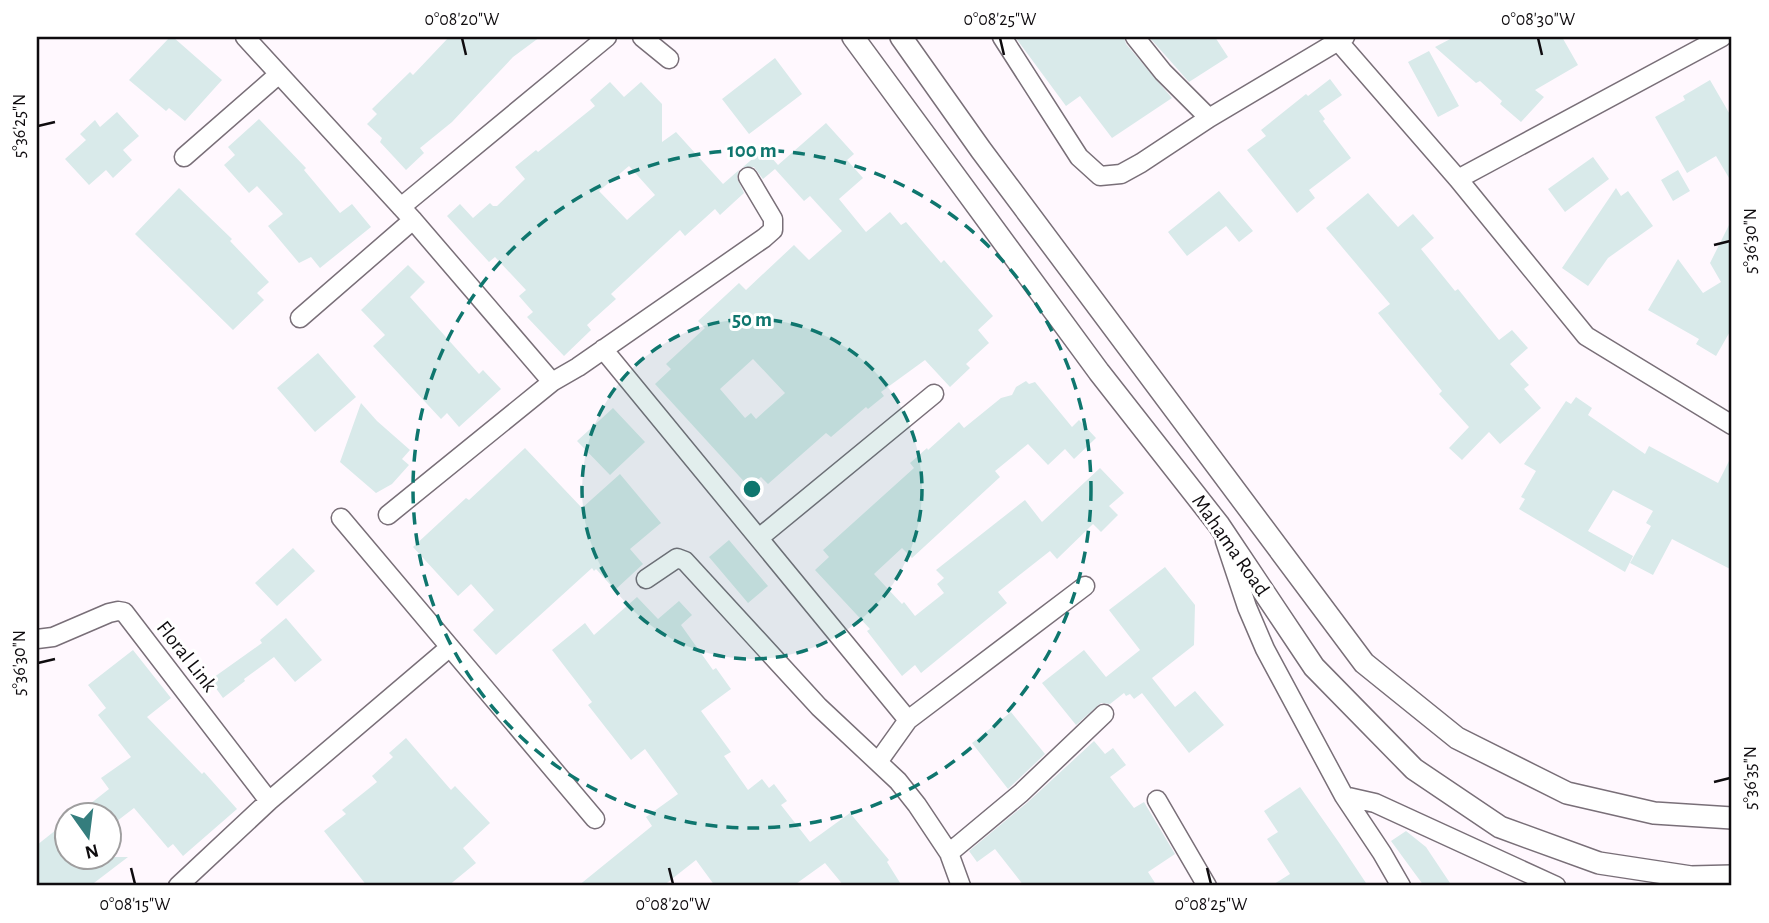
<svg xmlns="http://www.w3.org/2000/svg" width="1769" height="923" viewBox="0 0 1769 923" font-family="'Alegreya Sans',sans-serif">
  <rect width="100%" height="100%" fill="#fff8fe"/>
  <!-- building -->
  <path fill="#d9eaea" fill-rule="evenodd" d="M170 37H173L222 80 185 121 169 108 166 111 129 80Z
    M449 37H540L513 57 452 122 420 148 424 153 406 170 380 142 382 138 367 124 377 114 372 109 410 72 413 75Z
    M1015 37H1124L1126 44 1172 98 1112 138 1080 96 1066 106Z
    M1149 37H1215L1228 57 1189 82Z
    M1454 37H1562L1578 65 1535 90 1544 97 1521 122 1500 104 1502 101 1480 81 1476 83 1435 47Z
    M1429 51 1459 106 1438 117 1408 62Z
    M775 58 802 94 749 134 722 99Z
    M1330 79 1342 95 1319 111 1325 119 1323 121 1351 158 1309 190 1315 198 1297 213 1247 150 1266 136 1261 130 1306 94 1308 96Z
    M1710 80 1732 118V183L1716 156 1687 173 1655 117 1685 100 1683 96Z
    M610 82 624 97 641 82 662 104V142L676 132 723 184 739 170 737 178 744 193 720 215 715 209 685 236 680 230 611 294 616 299 587 325 591 330 564 356 527 317 533 312 519 296 526 290 495 257 489 262 447 216 460 204 473 218 490 203 493 206H497L525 179 515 167 536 150 538 152 595 106 590 100ZM629 166 655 195 627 220 599 191Z
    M117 112 139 136 123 150 132 160 113 178 106 170 89 185 65 159 86 140 80 134 95 120 100 127Z
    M259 119 306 168 304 170 340 213 352 204 371 227 320 268 311 257 299 263 268 226 283 214 257 186 249 193 224 165 235 155 228 147Z
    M826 123 854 154 847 160 863 178 839 199 866 232 890 212 901 225 906 222 941 263 944 260 993 316 978 330 989 343 966 364 970 368 950 387 925 360 881 392 884 396 868 409 866 407 831 437 826 433 768 484 761 477 749 487 655 384 671 369 666 364 705 328 698 321 739 283 746 290 794 245 809 260 842 231 810 196 804 201 775 169 763 179 754 167H743L764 149 778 165ZM753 359 785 393 756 419 751 413 745 418 720 389Z
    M1593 157 1609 179 1565 212 1548 189Z
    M1678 170 1690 191 1673 201 1661 180Z
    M179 188 232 239 230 241 269 282 257 293 264 300 233 330 135 234Z
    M1616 188 1621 196 1628 191 1653 226 1608 258 1588 286 1562 268Z
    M1219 191 1253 231 1239 242 1226 226 1187 256 1168 232Z
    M1368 193 1398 227 1413 214 1434 238 1421 249 1455 291 1458 289 1499 340 1512 330 1528 348 1510 364 1529 385 1524 389 1541 408 1500 444 1489 432 1462 460 1449 448 1469 427 1439 394 1442 391 1378 313 1390 304 1326 228Z
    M1732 219V328L1716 356 1696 344 1699 339 1648 310 1678 259 1703 293 1721 282 1710 263Z
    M408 265 425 282 410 297 479 374 483 370 501 389 459 427 447 413 441 419 373 346 385 335 361 310Z
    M318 353 356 397 315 432 277 388Z
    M1026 381 1029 384 1035 382 1072 427 1079 420 1096 438 1074 459 1065 449 1048 465 1028 444 995 471 1000 477 912 558 902 548 874 574 902 604 904 602 915 616 944 593 937 584 944 578 936 570 1025 500 1042 522 1100 468 1124 493 1109 506 1118 515 1101 532 1093 524 1057 559 1050 551 998 592 1007 603 921 673 915 665 902 676 867 631 870 629 815 570 829 557 823 550 914 468 910 463 927 448 928 450 959 422 964 428 1001 398 1012 395 1016 387Z
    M1576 397 1592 408 1588 415 1645 454 1649 446 1718 483 1732 455V570L1672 539 1653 575 1630 563 1651 526 1646 523 1653 511 1613 490 1588 531 1633 556 1625 572 1519 509 1525 499 1521 497 1536 471 1524 464 1566 401 1571 404Z
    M361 403 377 421 410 450 402 459 409 465 392 484 376 493 340 462Z
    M613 408 645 442 610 475 577 441Z
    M525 448 582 508 620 474 661 523 630 549 643 564 615 590 596 569 594 571 592 568 496 655 473 630 494 610 471 584 458 596 413 547 466 498 469 500Z
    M729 540 768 586 748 603 709 557Z
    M293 548 315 571 277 606 255 583Z
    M1165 567 1195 605 1194 645 1152 678 1175 707 1195 691 1224 725 1189 753 1142 693 1134 699 1130 694 1126 696 1124 693 1110 704 1101 703 1076 725 1042 683 1084 650 1106 677 1140 650 1109 610Z
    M637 597 658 619 679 601 692 615 681 625 713 670 716 668 731 689 701 711 731 752 724 756 748 790 762 779 769 788 774 784 787 801 781 805 810 842 850 813 889 860 887 862 902 886H844L825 863 793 886H715L696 860 663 886H578L652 826 646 817 678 794 645 749 631 760 588 705 592 702 552 650 585 623 594 635Z
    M286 618 322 660 295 682 274 657 244 679 245 681 223 698 210 680 262 643 260 640Z
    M133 650 171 698 147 717 202 774 204 772 237 809 183 856 173 844 168 848 134 808 108 828V815H76L109 789 101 778 131 757 98 715 106 708 88 685Z
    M1011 712 1045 754 1008 789 972 743Z
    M406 738 451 790 455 786 490 823 463 848 476 863 448 886H367L324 831 346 814 342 810 377 782 372 776 393 757 389 753Z
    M1094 741 1105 754 1113 748 1126 765 1110 777 1134 808 1144 802 1175 854 1148 872 1157 886H1024L995 849 977 862 969 851 1028 802Z
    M1300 787 1340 844 1368 886H1271L1290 874 1267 839 1278 832 1264 811Z
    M66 822V857H128L90 886H37V845Z
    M1406 831 1426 847 1452 886H1424L1391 841Z"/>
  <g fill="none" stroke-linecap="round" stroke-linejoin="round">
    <defs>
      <path id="minor" d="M245 37 413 220 552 382
        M642 37 669 59
        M1002 37 1079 157 1100 176 1121 174 1141 163 1209 118 1345 37
        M1135 37 1163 72 1209 118
        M1338 41 1458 179 1586 336 1732 425
        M184 157 279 74
        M1458 179 1722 37
        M401 207 607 37
        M300 318 413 220
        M603 349 908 720 1085 586
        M388 515 552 382 578 367 764 238 773 230V219L748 177
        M341 518 595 819
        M759 538 934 394
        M1225 541 1247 607 1265 649 1344 796 1382 853 1401 886
        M646 579 677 558 685 561 819 707 898 781 917 805 949 853 961 886
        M37 639 53 637 109 613 118 611 124 612 269 801 450 647
        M878 762 908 720
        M1344 796 1375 803 1556 886
        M1157 800 1207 886
        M949 853 1021 793 1104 714
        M178 886 269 801"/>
      <path id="tertiary" d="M853 37 1099 372 1219 525 1314 667 1414 769 1500 827 1599 863 1691 877 1732 876
        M901 37 981 150 1364 663 1457 738 1567 793 1654 813 1732 818"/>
    </defs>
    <!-- minor casing -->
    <use href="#minor" stroke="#796f78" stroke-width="21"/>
    <!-- tertiary casing -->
    <use href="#tertiary" stroke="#796f78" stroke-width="24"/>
    <!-- minor -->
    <use href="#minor" stroke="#fff" stroke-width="18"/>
    <!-- tertiary -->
    <use href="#tertiary" stroke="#fff" stroke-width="21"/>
  </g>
  <!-- ticks -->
  <path fill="none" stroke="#0f0c0f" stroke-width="2.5" d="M462 38 466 55M1000 38 1004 55M1538 38 1542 55M38 126 55 122M1714 245 1730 241M38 663 55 659M1714 782 1730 778M131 868 135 884M669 868 673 884M1207 868 1211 884"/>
  <!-- distance rings -->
  <circle cx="752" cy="489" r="170" fill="#0f766e" fill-opacity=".12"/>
  <g fill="none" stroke="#0f766e" stroke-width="3.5" stroke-dasharray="12 9">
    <circle cx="752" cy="489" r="170"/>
    <circle cx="752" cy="489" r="339"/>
  </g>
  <g text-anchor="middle" stroke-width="6" stroke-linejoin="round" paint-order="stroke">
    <!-- street labels -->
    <g font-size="21" fill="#0f0c0f" stroke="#fff">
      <text transform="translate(1231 545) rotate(55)" y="7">Mahama Road</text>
      <text transform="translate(187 656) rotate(52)" y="7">Floral Link</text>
    </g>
  </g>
  <circle cx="752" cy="489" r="10" fill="#0f766e" stroke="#fff" stroke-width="3.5"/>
  <g font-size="21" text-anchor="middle" font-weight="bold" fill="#0f766e" stroke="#fff" stroke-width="6" stroke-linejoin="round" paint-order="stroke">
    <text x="752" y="157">100 m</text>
    <text x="752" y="326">50 m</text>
  </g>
  <!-- border -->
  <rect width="1769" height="923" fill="none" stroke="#ffffff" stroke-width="77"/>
  <!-- north arrow -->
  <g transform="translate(88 836) rotate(166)"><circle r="33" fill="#ffffff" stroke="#9f9e9f" stroke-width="2"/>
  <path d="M0-5L12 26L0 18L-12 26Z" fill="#347d7d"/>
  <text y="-10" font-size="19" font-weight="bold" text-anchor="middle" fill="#0f0c0f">N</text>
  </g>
  <rect x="38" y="38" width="1692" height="846" fill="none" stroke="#0f0c0f" stroke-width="2.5"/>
  <g font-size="18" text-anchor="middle" fill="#0f0c0f">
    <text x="462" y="25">0°08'20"W</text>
    <text x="1000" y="25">0°08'25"W</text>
    <text x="1538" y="25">0°08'30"W</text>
    <text transform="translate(19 126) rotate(-90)" y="6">5°36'25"N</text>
    <text transform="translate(1750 241) rotate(-90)" y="6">5°36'30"N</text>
    <text transform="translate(19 663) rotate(-90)" y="6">5°36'30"N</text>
    <text transform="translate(1750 778) rotate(-90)" y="6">5°36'35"N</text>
    <text x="135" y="910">0°08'15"W</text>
    <text x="673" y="910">0°08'20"W</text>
    <text x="1211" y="910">0°08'25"W</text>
  </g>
</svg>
